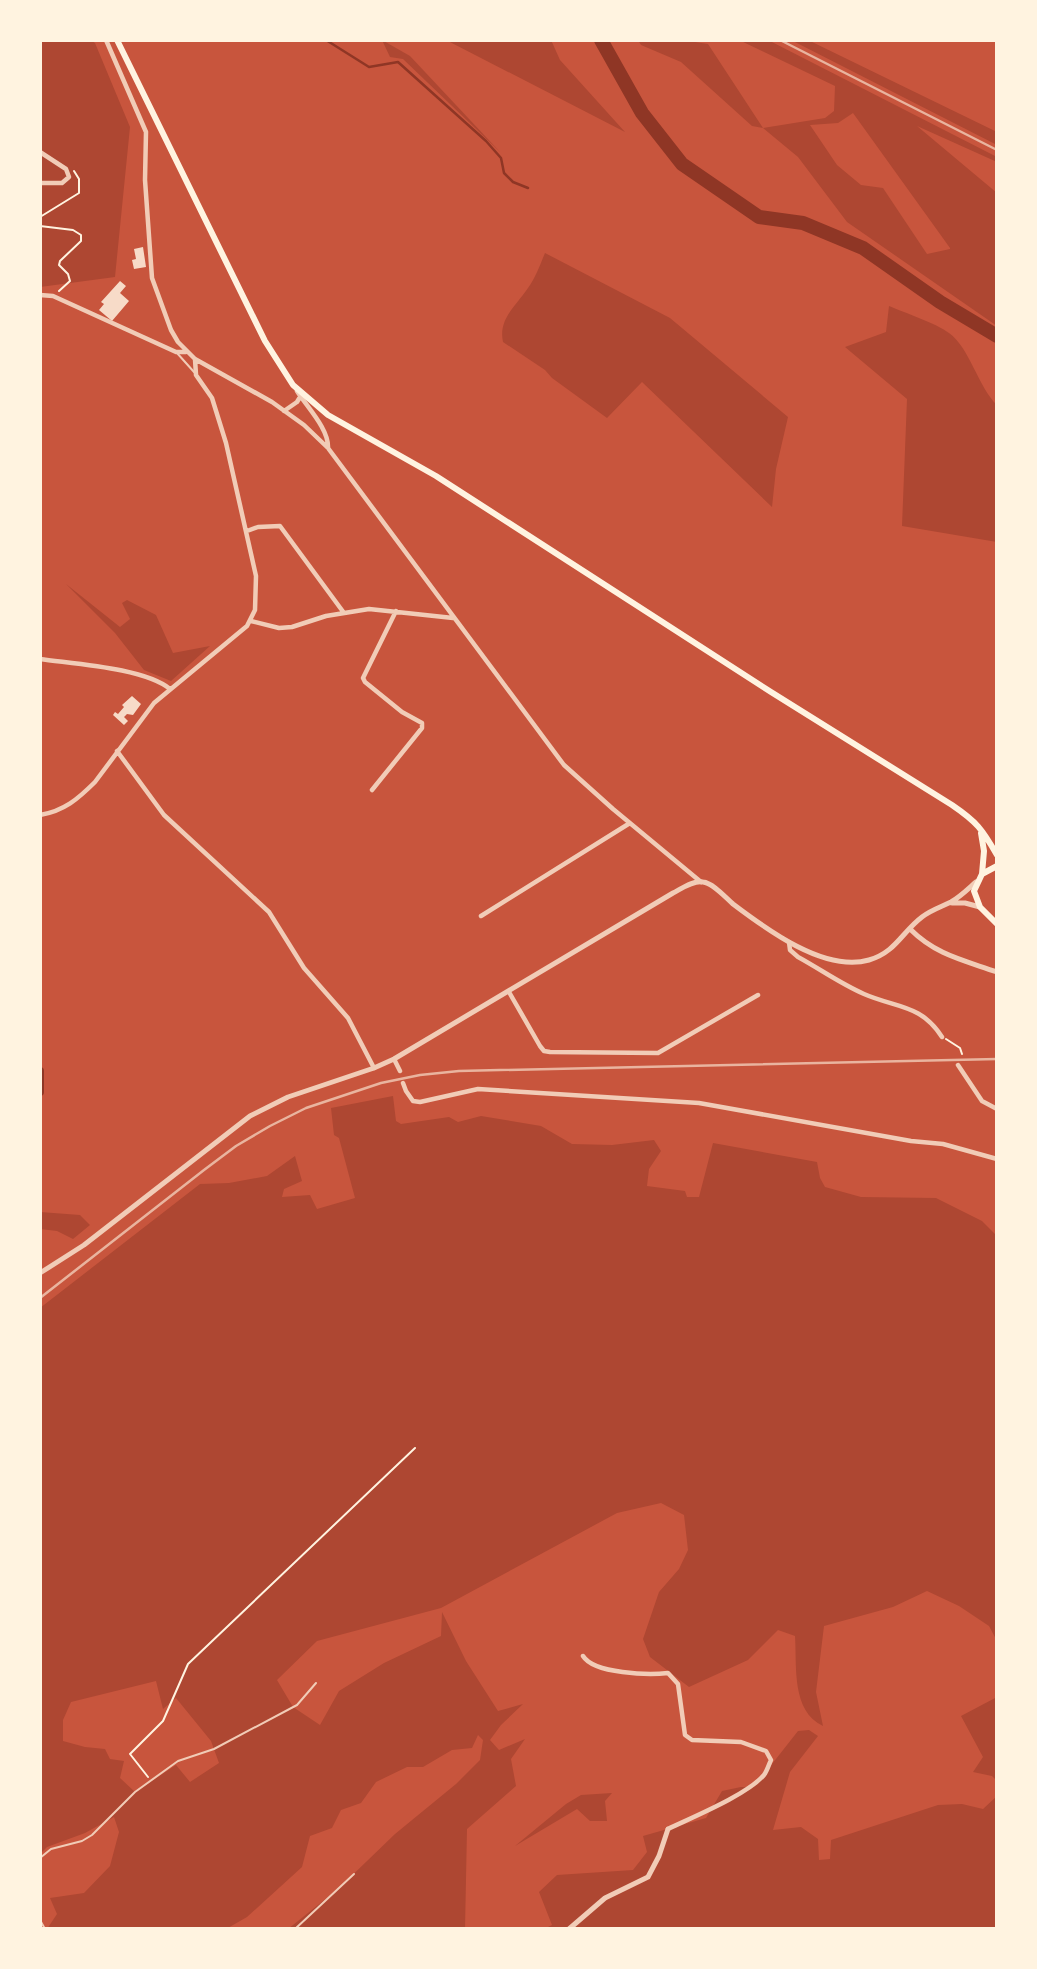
<svg xmlns="http://www.w3.org/2000/svg" width="1037" height="1969" viewBox="0 0 1037 1969" font-family="Mulish,sans-serif">
  <rect width="100%" height="100%" fill="#c8553d"/>
  <!-- green -->
  <path fill="#ae4732" fill-rule="evenodd" d="M40 40H90L95 43 130 127 115 277 40 287Z
    M382 40 410 56 500 152 403 59 390 57Z
    M446 40H551L560 60 625 132Z
    M638 40H682L708 44 763 128 825 118 834 111 835 86 739 40H768L997 157V162L917 126 997 193V326L847 222 798 157 763 128 752 126 681 62 641 45ZM853 113 950 248V249L927 254 883 188 861 185 837 165 810 125 838 123Z
    M791 40H808L997 132V145Z
    M545 253 670 318 788 417 776 469 772 507 642 382 607 418 552 378 545 370 503 342C498 319 516 306 528 288 536 277 540 265 545 253Z
    M889 306C905 313 936 323 949 333 970 348 978 387 997 405V542L902 526 907 399 845 347 886 332Z
    M66 584 120 627 130 619 122 603 127 600 156 615 173 653 210 646 171 681 144 670 115 633Z
    M393 1096 396 1121 401 1124 449 1117 458 1122 481 1116 541 1126 572 1144 612 1145 654 1140 661 1151 649 1169 647 1186 685 1191 687 1197H699L713 1143 817 1162 820 1178 825 1187 861 1197 936 1198 982 1221 997 1236V1641L989 1626 959 1606 927 1591 893 1607 824 1626 816 1692 823 1726C791 1711 797 1666 795 1636L778 1630 748 1660 689 1687 650 1657 643 1639 659 1592 679 1569 688 1550 684 1515 661 1503 617 1513 441 1608 317 1641 277 1680 293 1707 320 1725 339 1691 384 1663 441 1636 442 1612 466 1661 498 1711 523 1704 501 1725 490 1740 499 1750 525 1739 511 1759 516 1786 467 1829 465 1929H288L338 1889 395 1834 456 1784 480 1760 483 1740 478 1735 472 1748 452 1750 423 1767H407L376 1782 361 1803 341 1810 332 1828 310 1836 302 1867 247 1917 226 1929H47L57 1914 50 1898 84 1893 110 1866 119 1832 114 1817 85 1833 47 1847 40 1854V1308L200 1184 229 1183 267 1176 295 1156 302 1181 284 1189 282 1197 310 1195 317 1209 355 1198 339 1138 334 1135 331 1108ZM156 1681 163 1709 176 1698 211 1741 219 1763 190 1782 176 1765 135 1792 120 1778 124 1761 110 1759 105 1749 85 1747 63 1741V1720L71 1702Z
    M40 1212 80 1215 90 1225 73 1239 57 1231 40 1229Z
    M997 1697V1781L992 1776 973 1772 983 1757 961 1716Z
    M809 1730 818 1736 790 1772 773 1830 801 1827 818 1839 819 1860 830 1859 831 1840 938 1805 962 1804 983 1809 997 1796V1929H544L552 1925 539 1892 557 1875 633 1870 647 1852 643 1836 706 1818 722 1791 741 1787H754L798 1731Z
    M612 1793 605 1801 607 1821H590L577 1809 515 1846 566 1804 581 1795Z"/>
  <g fill="none" stroke-linecap="round" stroke-linejoin="round">
    <!-- stream -->
    <path stroke="#8f3625" stroke-width="2.5" d="M326 40 369 67 398 62 486 141 501 158 504 173 513 182 528 188"/>
    <!-- canal -->
    <path stroke="#8f3625" stroke-width="8" d="M40 1071V1092"/>
    <!-- river -->
    <path stroke="#8f3625" stroke-width="14" d="M601 40 642 113 682 164 759 217 803 223 863 248 940 302 997 336"/>
  </g>
  <!-- building -->
  <path fill="#f7dbc8" d="M143 247 146 267 134 269 132 260 136 259 134 249Z
    M120 281 126 286 120 293 129 301 112 321 99 310 104 304 101 302Z
    M132 696 141 704 133 715 127 714 124 717 128 721 124 725 113 715 115 712 118 714 124 707 122 705Z"/>
  <g fill="none" stroke-linecap="round" stroke-linejoin="round">
    <!-- path -->
    <path stroke="#fff3e0" stroke-width="2" d="M40 217 79 193V179L74 171
      M40 226 73 230 81 235V241L60 261 59 265 68 274 70 281 59 291
      M946 1039 960 1048 962 1054
      M148 1777 130 1754 163 1721 188 1664 415 1448"/>
    <!-- service -->
    <path stroke="#f1ccb7" stroke-width="2" d="M177 353 194 372
      M40 1858 51 1849 82 1841 92 1835 135 1792 178 1761 214 1749 297 1705 316 1683
      M40 1920 45 1929
      M295 1929 354 1874"/>
    <!-- minor -->
    <path stroke="#f1ccb7" stroke-width="4.5" d="M106 40 146 132 145 180 152 278 171 330 178 342 195 359 272 402 304 425 328 448 564 765 613 809 701 882
      M40 152 66 169 69 177 62 183H40
      M40 295 53 296 176 352H186
      M297 391C307 407 329 429 328 448
      M284 411 297 402 300 397
      M247 531 258 527 280 526 344 613
      M251 621 279 628 292 627 326 616 369 609 453 618
      M40 659C75 664 144 668 170 689
      M117 751 164 815 269 912 304 968 348 1018 374 1068
      M372 790 422 728V723L402 712 365 682 363 678 396 611
      M40 815C64 811 78 799 95 782L154 703 247 626 255 610 256 576 226 443 212 398 196 375 195 359
      M481 916 630 823
      M789 942 790 950 798 957C820 969 841 984 864 994 896 1008 921 1004 942 1037
      M509 992 540 1046 544 1051 550 1052 658 1053 758 995
      M394 1059 400 1071
      M958 1065 982 1101 997 1109
      M403 1083 406 1091 413 1101 420 1102 478 1089 699 1103 911 1141 943 1144 997 1159
      M583 1656C594 1674 649 1675 668 1673L678 1684 685 1735 692 1740 741 1742 766 1751 771 1760C769 1764 767 1771 764 1775 747 1795 693 1817 668 1829"/>
    <!-- tertiary -->
    <path stroke="#f1ccb7" stroke-width="5" d="M952 903H965L980 907
      M910 929C936 955 963 960 997 972
      M40 1273 84 1245 250 1116 288 1097 374 1068 394 1059 673 893C681 889 693 880 703 882 713 883 725 897 733 904 766 929 825 973 869 960 896 952 902 932 922 917 931 910 941 907 951 902 960 897 968 889 976 882
      M569 1929 605 1898 648 1877 659 1856 668 1829"/>
    <!-- primary -->
    <path stroke="#fff3e0" stroke-width="6" d="M117 40 265 341 293 385 328 415 436 476 771 692 952 805C977 822 982 829 997 855
      M981 833 984 851 982 874
      M997 866 982 874 974 891 980 907 997 924"/>
    <!-- rail -->
    <path stroke="#e9b49f" stroke-width="2.5" d="M780 40 997 150
      M40 1298 204 1170 236 1146 270 1126 306 1108 381 1083 420 1075 459 1071 997 1059"/>
  </g>
  <!-- border -->
  <rect width="1037" height="1969" fill="none" stroke="#fff3e0" stroke-width="84"/>
</svg>
